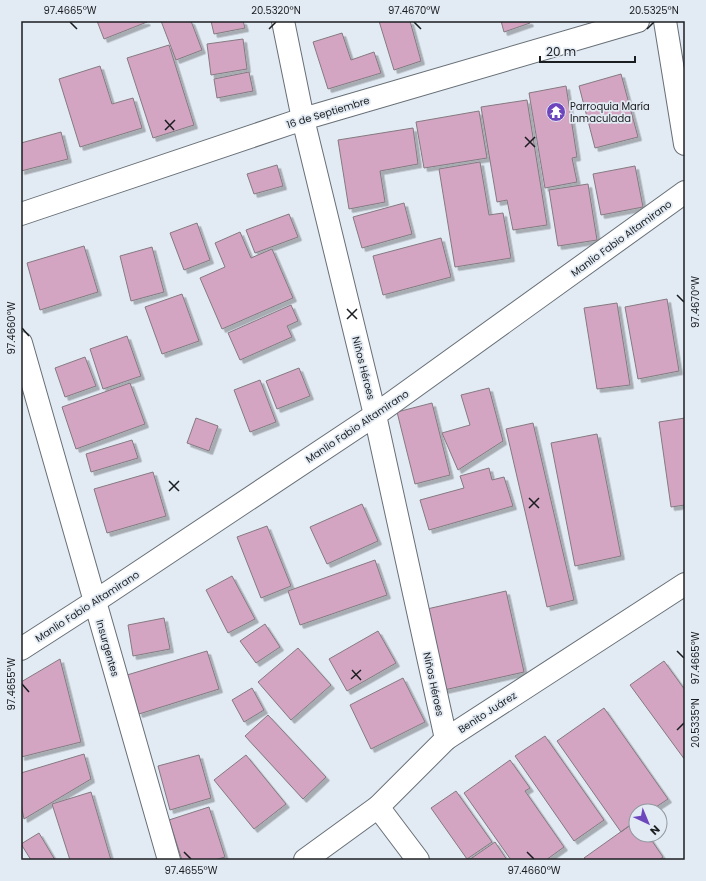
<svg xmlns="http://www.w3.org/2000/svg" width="706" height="881" viewBox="0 0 706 881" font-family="Poppins,sans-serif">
  <defs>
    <filter id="shadow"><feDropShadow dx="3.5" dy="3.5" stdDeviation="0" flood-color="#0004"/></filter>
  </defs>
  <rect width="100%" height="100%" fill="#e2eaf3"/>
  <!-- building -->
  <path fill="#d4a5c2" stroke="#847a80" filter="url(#shadow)" d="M97 21H146L147 22 104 39Z
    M161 21H191L202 50 176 60Z
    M211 21H243L245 28 214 34Z
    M379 21H410L421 61 394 70Z
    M501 21H529L530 23 504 32Z
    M342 33 351 60 374 52 381 73 328 89 313 42Z
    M243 39 247 69 211 75 207 44Z
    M169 45 194 125 153 138 127 58Z
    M100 66 112 104 133 98 142 128 80 147 59 79Z
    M249 72 253 91 217 98 214 79Z
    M621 74 638 137 595 148 579 86Z
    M566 86 577 157 572 158 577 182 545 188 529 93Z
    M527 100 547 225 513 230 507 200 497 202 481 107Z
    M479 111 487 158 424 168 416 122Z
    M413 128 418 164 380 171 385 202 349 209 338 140Z
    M61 132 68 159 21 171V143Z
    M480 162 489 215 503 213 511 258 455 267 439 169Z
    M277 165 283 186 254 194 247 174Z
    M635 166 643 207 601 215 593 174Z
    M588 184 597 240 558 246 549 190Z
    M404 203 412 234 362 248 353 217Z
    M289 214 298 237 255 253 246 230Z
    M197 223 210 260 184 270 170 233Z
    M240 232 251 258 272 249 293 298 222 329 200 278 225 267 215 243Z
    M441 238 451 277 383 295 373 256Z
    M84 246 98 292 40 310 27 263Z
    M152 247 164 292 131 301 120 256Z
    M182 294 199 341 162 354 145 307Z
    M667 299 679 371 638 379 625 307Z
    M617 303 630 385 597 389 584 308Z
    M291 305 298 321 287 326 292 337 240 360 228 333Z
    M127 336 141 376 103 389 90 349Z
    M85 357 96 386 65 397 55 368Z
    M299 368 310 396 277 409 266 381Z
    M260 380 276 422 250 432 234 390Z
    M130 383 145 424 76 449 62 407Z
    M489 388 503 441 458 470 442 433 470 425 461 395Z
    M432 403 450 475 415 484 397 412Z
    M196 418 218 426 209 451 187 443Z
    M685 418V505L671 507 659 422Z
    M533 423 574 600 547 607 506 429Z
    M597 434 621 556 575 566 551 443Z
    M132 440 138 458 91 472 86 454Z
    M489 468 492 480 504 477 513 506 429 530 420 500 464 488 460 476Z
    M153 472 166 516 107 533 94 489Z
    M362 504 378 541 327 564 310 527Z
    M267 526 291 586 261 598 237 537Z
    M375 560 387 595 300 625 288 591Z
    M232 576 255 619 228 633 206 590Z
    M506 591 524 672 444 690 427 609Z
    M164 618 170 649 133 656 128 625Z
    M265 624 280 647 256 663 240 641Z
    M378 631 396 663 347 691 329 659Z
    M298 648 331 685 291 720 258 682Z
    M207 651 219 689 139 714 127 675Z
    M60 659 81 742 21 757V682Z
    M664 661 685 690V760L630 685Z
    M403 678 425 722 371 749 350 705Z
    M252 688 264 710 244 722 232 700Z
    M604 708 668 799 650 811H636V821L621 832 557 741Z
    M268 715 326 777 303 799 245 736Z
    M545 736 604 820 574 841 515 756Z
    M84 754 91 779 24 819 21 804V773Z
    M199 755 211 798 170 810 158 766Z
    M246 755 286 804 254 829 214 780Z
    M510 760 530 788 525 791 564 847 546 860H511L464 793Z
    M456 791 492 842 467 859 431 808Z
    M91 792 111 860H70L52 804Z
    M209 807 225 857 214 860H182L169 820Z
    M636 821V835H648L663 857 659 860H586L584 858Z
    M39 833 55 860H31L21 844Z
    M495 842 507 860H469Z"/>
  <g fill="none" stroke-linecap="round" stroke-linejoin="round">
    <defs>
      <path id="street" d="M283 21 303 119 375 415 446 739
        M665 21 685 144
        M21 214 303 119 638 21
        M21 343 169 860
        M21 649 94 602 375 415 685 192
        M378 807 418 860"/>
      <path id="secondary" d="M305 860 378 807 446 739 685 584"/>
    </defs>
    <!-- street casing -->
    <use href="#street" stroke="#676f76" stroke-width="24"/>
    <!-- secondary casing -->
    <use href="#secondary" stroke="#676f76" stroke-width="24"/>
    <!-- street -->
    <use href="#street" stroke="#fff" stroke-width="22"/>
    <!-- secondary -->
    <use href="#secondary" stroke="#fff" stroke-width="22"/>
  </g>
  <!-- ticks -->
  <path fill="none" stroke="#1b1e21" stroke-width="1.5" d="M70 22 77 29M414 22 421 29M269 29 276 22M647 29 654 22M165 120 174 130M165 130 175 120M525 137 535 147M525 147 535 137M677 295 684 302M347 309 357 319M347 319 357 309M22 328 29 336M169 481 179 491M169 491 179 481M529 498 539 508M529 508 539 498M677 651 684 658M352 670 361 680M351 679 361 670M22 684 29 692M677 730 684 723M184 852 191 859M527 852 534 859"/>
  <!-- icons -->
  <defs>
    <symbol id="temple-disc" viewBox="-11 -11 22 22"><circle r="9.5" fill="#6d46be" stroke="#e2eaf3"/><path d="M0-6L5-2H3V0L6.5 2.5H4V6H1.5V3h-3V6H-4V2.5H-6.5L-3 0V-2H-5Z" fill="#fff"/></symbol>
  </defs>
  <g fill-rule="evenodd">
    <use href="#temple-disc" x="545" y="101" width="22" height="22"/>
  </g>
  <g text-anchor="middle" stroke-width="3.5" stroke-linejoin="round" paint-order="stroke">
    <!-- poi labels -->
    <g font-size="10" fill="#1b1e21" stroke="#e2eaf3" text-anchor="start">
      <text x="570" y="110">Parroquia María<tspan x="570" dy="12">Inmaculada</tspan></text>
    </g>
    <!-- street labels -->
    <g font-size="10" fill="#1b1e21" stroke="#e2eaf3">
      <text transform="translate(328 112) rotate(-17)" y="4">16 de Septiembre</text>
      <text transform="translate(621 238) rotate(-36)" y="4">Manlio Fabio Altamirano</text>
      <text transform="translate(364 368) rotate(76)" y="4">Niños Héroes</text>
      <text transform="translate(357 426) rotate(-34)" y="4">Manlio Fabio Altamirano</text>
      <text transform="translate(87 606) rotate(-33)" y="4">Manlio Fabio Altamirano</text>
      <text transform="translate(108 648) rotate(74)" y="4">Insurgentes</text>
      <text transform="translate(434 684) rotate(78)" y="4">Niños Héroes</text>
      <text transform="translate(487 712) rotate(-33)" y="4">Benito Juárez</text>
    </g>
  </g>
  <!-- border -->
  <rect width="706" height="881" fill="none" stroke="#e2eaf3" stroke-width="44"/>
  <!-- north arrow -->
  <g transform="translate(648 823) rotate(136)"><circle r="19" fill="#e2eaf3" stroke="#92989f"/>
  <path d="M0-3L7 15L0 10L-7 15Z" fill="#6d46be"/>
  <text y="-6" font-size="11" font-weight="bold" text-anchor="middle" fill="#1b1e21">N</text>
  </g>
  <!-- scale -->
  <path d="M540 56v6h95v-6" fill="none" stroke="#1b1e21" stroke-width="2"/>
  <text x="546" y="56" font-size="12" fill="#1b1e21" stroke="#e2eaf3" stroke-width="3" paint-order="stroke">20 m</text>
  <rect x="22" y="22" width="662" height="837" fill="none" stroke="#1b1e21" stroke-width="1.5"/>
  <g font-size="10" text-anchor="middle" fill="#1b1e21">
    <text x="70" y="14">97.4665°W</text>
    <text x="276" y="14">20.5320°N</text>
    <text x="414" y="14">97.4670°W</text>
    <text x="654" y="14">20.5325°N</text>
    <text transform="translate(695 302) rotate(-90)" y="4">97.4670°W</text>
    <text transform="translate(11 328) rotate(-90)" y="4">97.4660°W</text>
    <text transform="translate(695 658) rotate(-90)" y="4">97.4665°W</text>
    <text transform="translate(11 684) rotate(-90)" y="4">97.4655°W</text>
    <text transform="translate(695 723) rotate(-90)" y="4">20.5335°N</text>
    <text x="191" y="874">97.4655°W</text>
    <text x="534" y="874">97.4660°W</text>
  </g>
</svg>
